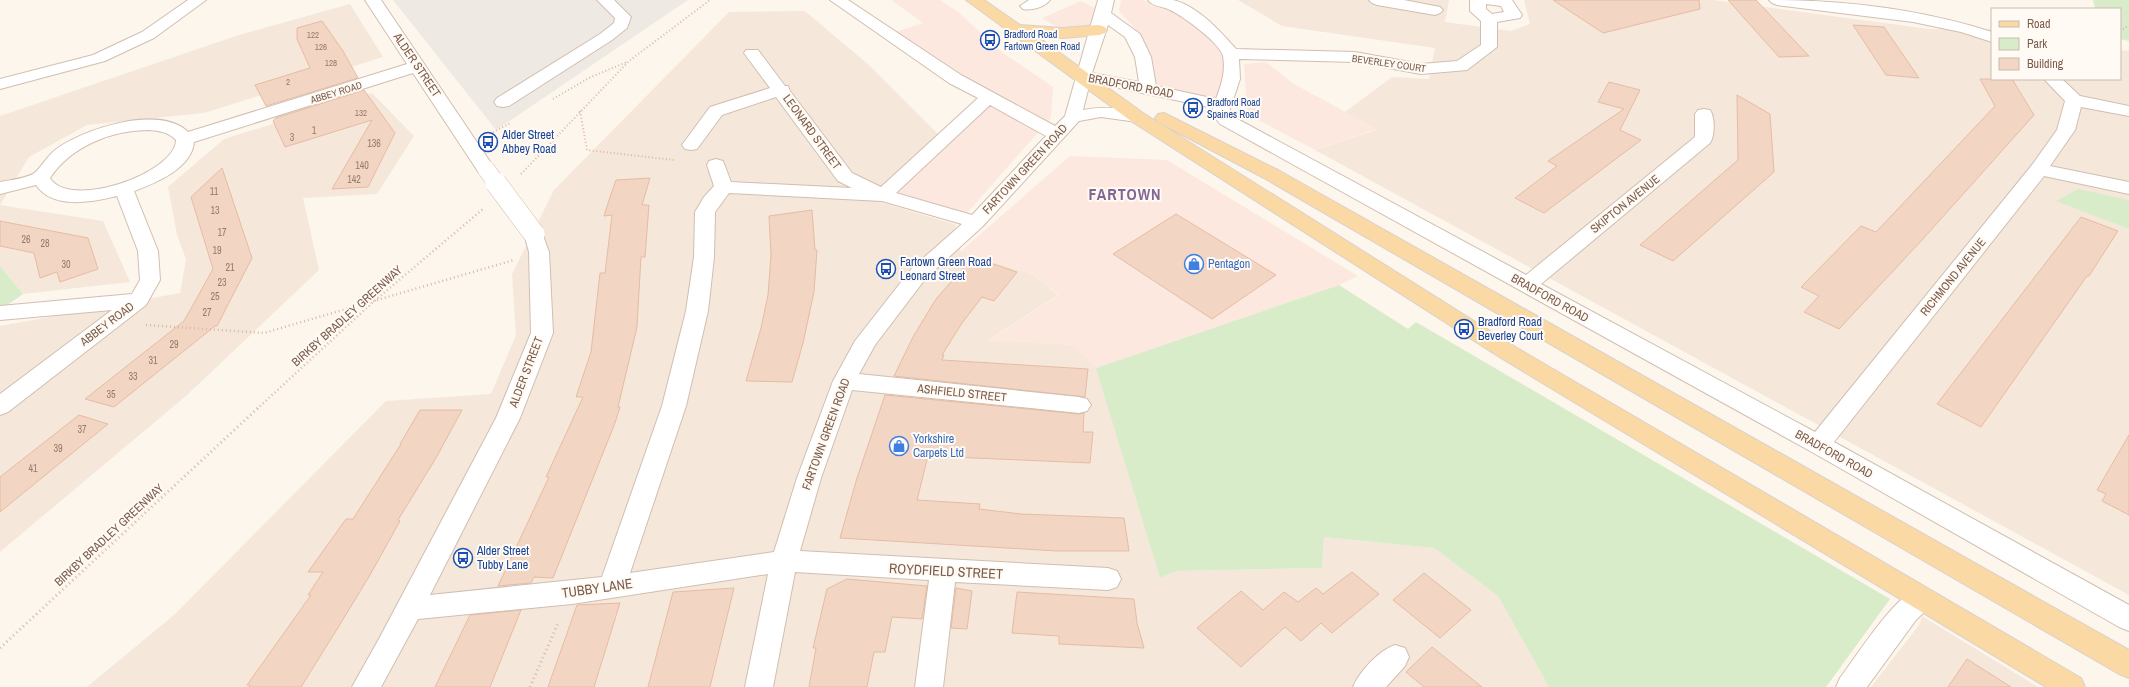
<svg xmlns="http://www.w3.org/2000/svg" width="2129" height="687" viewBox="0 0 2129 687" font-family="'Archivo Narrow',sans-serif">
  <rect width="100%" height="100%" fill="#fdf6ec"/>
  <!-- residential -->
  <path fill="#f5e8da" d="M1238 0H1449L1445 22 1511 31 1530 24 1524 0H1713L1929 29H1992V79H2120V50L2129 51V595L1315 150 1376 130 1345 112 1392 77 1429 79 1435 48 1282 26Z
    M350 4 383 57 204 113 87 125 29 157 0 205 103 221 130 282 23 294 0 266V116L239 35Z
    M805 11 870 66 938 134 870 199 957 225 951 234 961 251 1032 274 1058 295 988 340 1076 344 1097 368 1160 578 1177 571 1322 568 1324 537 1434 548 1498 596 1549 687H87L174 615 386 401 491 394 516 335 512 274 554 190 729 12Z
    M372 93 414 136 377 194 303 198 319 270 187 395 0 552V326L180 293 186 259 177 235 168 187 224 139Z
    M1922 616 2038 687H1871L1919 625Z"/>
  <!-- commercial -->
  <path fill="#fde8e0" d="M891 0H940L958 12 1003 53 1053 87 1051 118 967 213 893 191 997 96 955 71 945 76 895 32 923 23Z
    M1121 0H1143L1168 9 1201 29 1223 54V79L1216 99 1157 86 1151 58 1140 34 1119 11Z
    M1081 1 1096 9 1087 35 1076 38 1042 18Z
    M1266 62 1294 84 1377 129 1315 150 1247 114 1244 64Z
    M1070 156 1167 160 1358 276 1339 285 1096 368 1072 345 987 341 1059 295 1032 274 961 251Z"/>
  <!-- industrial -->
  <path fill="#efe9e4" d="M393 0H688L496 130Z"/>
  <!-- green -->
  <path fill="#d8ecc9" d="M2093 0H2129V41L2120 39V9H2095Z
    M2078 189 2129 200V229L2056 201Z
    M0 266 23 294 0 310Z
    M1339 285 1408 329 1416 322 1890 599 1826 687H1549L1498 596 1434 548 1324 537 1322 568 1177 571 1160 578 1096 368Z"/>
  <!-- building -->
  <path fill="#f3d5c3" stroke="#e6bba3" d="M1553 0H1699L1700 9 1603 33Z
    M1728 0H1756L1809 56 1779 57Z
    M322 21 343 51 358 78 266 106 255 85 310 68 297 39V28Z
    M1853 25 1884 27 1919 78 1886 75Z
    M1980 79H2012L2034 115 1922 240 1839 329 1804 312 1819 296 1801 287 1861 226 1876 232 1995 106Z
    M1609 82 1640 90 1620 130 1641 140 1544 213 1515 198 1557 166 1548 161 1624 109 1598 102Z
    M364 90 395 133 368 187 332 189 372 120 285 147 273 121 276 118Z
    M1737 95 1770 114 1774 172 1673 261 1640 245 1738 160Z
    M222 168 252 258 217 326H215L114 407 85 399 184 321 213 269 191 197Z
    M650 178 642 205H649L645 257H641L637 327 618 407H620L615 423 553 578 534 577 531 583 498 586 549 477H546L583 397H576L591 352 600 273H605L612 215 604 216 610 197 616 180Z
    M812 210 815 250H817L814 292 803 343 792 382 746 381 761 328 768 295 771 255 769 216Z
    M1176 214 1276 275 1212 319 1113 254Z
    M2081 217 2118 231 2089 276H2087L1981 427 1937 404Z
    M0 221 88 238 98 269 60 282 57 272 40 278 34 253 0 246Z
    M973 257 1017 272 994 301 982 297 962 323 942 355H944L942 360 1088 369 1085 397 894 376 913 337 936 299Z
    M885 395 1079 414 1084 413 1083 432H1093L1090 463 928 456 917 500 980 504 979 509 1021 514 1124 518 1129 551H1057L840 538 857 478Z
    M420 410H462L436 458 398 520 400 521 370 575 339 626 301 687H249L250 685H247L311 595H308L323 572H308L346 519H353L401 444H400Z
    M79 415 108 424 0 512V477Z
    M2129 435V515L2102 501 2106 494 2097 490Z
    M1352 572 1379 594 1332 633 1321 623 1301 641 1285 627 1241 667 1197 628 1241 591 1263 610 1284 592 1298 602 1316 588 1323 594Z
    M1424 573 1471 610 1440 638 1393 600Z
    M847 579 927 586 922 619 892 617 885 652H874L867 687H809L816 648H813L827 589Z
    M734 588 710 687H648L673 592Z
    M956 588 972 591 967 629 951 628Z
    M1017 592 1134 599 1137 623 1144 648 1059 644V636L1012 633Z
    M620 603 594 687H548L577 605Z
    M521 610 490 687H435L470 615Z
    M1432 647 1482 687H1424L1406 672Z
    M1967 659 2011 687H1948Z"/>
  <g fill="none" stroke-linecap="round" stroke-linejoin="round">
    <defs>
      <path id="minor" d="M188 0H206L154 38 105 61 0 89V79L93 55 142 32Z
        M365 0H381L495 169 493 173 486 175 479 173 413 73 194 142C192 168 156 183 134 191L158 251 160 280 146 305 8 412 0 415V394L112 310 0 320V306L132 294 140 280 138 251 117 196C92 202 53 210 36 185L0 194V182C10 180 23 179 33 174 38 172 48 155 55 150 83 129 159 104 188 132L407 64ZM149 130C160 131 168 132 176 140 175 174 69 210 50 178 71 146 112 130 149 130Z
        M597 0H614L631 17 627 28 612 40 509 106 503 107 497 106 494 102 497 98 600 34 614 23 615 18Z
        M830 0H848L961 75 1055 126 1065 116 1098 0H1114L1111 13 1140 34 1151 57 1156 86 1216 99C1221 85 1226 72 1223 56 1220 43 1183 16 1170 10 1163 6 1153 7 1148 0 1156 0 1165 0 1173 0 1198 6 1220 31 1236 49L1355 52 1421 64 1457 61 1481 45V21L1470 11V0H1512L1522 15 1520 18 1497 22V47L1467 70 1421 74 1355 62 1239 59 1240 79 1229 112 1232 116 1526 275 1695 137V114L1698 110 1704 109 1710 110C1715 117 1715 136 1710 143L1541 284 1815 432 2032 165 2057 130 2065 101 2044 79H2062L2080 96 2129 106V116L2081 107 2075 130 2050 166 2129 182V194L2044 176 1834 442 2129 605V631L2119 627 1810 451 1220 124 1211 112 1213 108 1090 82 1083 110C1104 106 1123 108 1143 113L1146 117 1143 121 1137 122 1101 117 1079 121 983 226 926 278 875 345 859 374 1079 397 1087 399 1091 405 1087 411 1079 413 852 390 821 478 800 551 1108 568 1117 571 1121 579 1117 587 1108 590 955 582 943 687H915L929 580 795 572 773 687H745L768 574 572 604 418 619 381 687H352L380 637 496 418 531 333 529 252 524 234 527 230 534 228 541 230 549 252 553 333 520 418 430 595 602 577 662 406 686 311 694 257 695 212 704 197 714 186 707 165 709 161 716 159 723 161 731 182 852 188 838 181 776 97 722 115 697 149 691 150 685 149 682 145 710 107 770 88 744 53 746 50H758L785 86H788L790 91 852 173 881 187 978 98 949 83ZM1486 4 1501 6 1504 12 1492 14 1486 9ZM1108 25 1125 37 1135 57 1139 82 1092 73ZM990 105 1046 136 972 215 896 193ZM729 193 882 201 962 224 912 268 855 341 833 381 797 478 774 552 630 573 686 406 708 311 714 257 715 212Z
        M1029 0H1050C1045 7 1031 11 1023 9L1020 6Z
        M1369 0H1404L1440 7 1443 10 1440 13 1435 15 1377 5 1372 3Z
        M1769 0C1845 0 1920 9 1992 32V42L1961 32 1913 22 1777 5 1772 3Z
        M1920 587 1930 590 1933 598 1930 606 1916 620 1867 687H1836L1840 678C1858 654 1894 596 1920 587Z
        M1395 645 1405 648 1409 657 1405 666 1386 687H1353C1360 671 1378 651 1395 645Z"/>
      <path id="major" d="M966 0H984L1020 25 1063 28 1099 25 1105 27 1107 30 1105 33 1099 35 1063 38 1035 35 1143 113 1517 348 2081 678 2085 687H2046L1501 358 1131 121Z
        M1164 113 1278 170 2129 650V678L2119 674 1264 178 1158 122 1155 118 1158 114Z"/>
    </defs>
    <!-- minor casing -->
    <use href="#minor" stroke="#d1beb0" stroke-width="2"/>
    <!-- major casing -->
    <use href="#major" stroke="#dad1cd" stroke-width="2"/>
    <!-- path-far2 -->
    <path stroke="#d9b8a5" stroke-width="2" stroke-dasharray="1 2.5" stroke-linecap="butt" d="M2120 31 2129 25
      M553 99 591 77 627 62
      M580 111 587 150 674 160
      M490 134 510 123
      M521 174 629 61 710 0"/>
    <!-- path-far1 -->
    <path stroke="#d9b8a5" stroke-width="2.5" stroke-dasharray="1 3" stroke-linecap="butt" d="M146 325 264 333 514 260
      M257 409 372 303 483 209"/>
    <!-- path -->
    <path stroke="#d9b8a5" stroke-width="3" stroke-dasharray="1 3.5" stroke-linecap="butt" d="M0 648 258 408
      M530 687 559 621"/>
    <!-- minor -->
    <use href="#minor" fill="#fff" fill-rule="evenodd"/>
    <!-- major -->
    <use href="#major" fill="#fbd9a5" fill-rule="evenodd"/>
    <defs>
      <path id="minor-bridge-far1" d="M486 169 497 184"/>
      <path id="minor-bridge" d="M496 183 534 234"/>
    </defs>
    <!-- minor-bridge-far1 casing -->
    <use href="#minor-bridge-far1" stroke="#d1beb0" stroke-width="18" stroke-linecap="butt"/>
    <!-- minor-bridge casing -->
    <use href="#minor-bridge" stroke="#d1beb0" stroke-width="22" stroke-linecap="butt"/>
    <!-- minor-bridge-far1 -->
    <use href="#minor-bridge-far1" stroke="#fff" stroke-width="17"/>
    <!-- minor-bridge -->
    <use href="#minor-bridge" stroke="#fff" stroke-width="21"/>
  </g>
  <!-- icons -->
  <defs>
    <symbol id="bus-ring" viewBox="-11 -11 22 22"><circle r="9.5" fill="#fffaf3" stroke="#1a4fb4" stroke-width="1.5"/><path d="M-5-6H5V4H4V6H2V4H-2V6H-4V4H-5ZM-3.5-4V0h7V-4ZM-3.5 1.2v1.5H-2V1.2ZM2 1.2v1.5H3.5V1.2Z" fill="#1a4fb4"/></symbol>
    <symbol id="shop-ring" viewBox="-11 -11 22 22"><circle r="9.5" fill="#fffaf3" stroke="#3f7fe0" stroke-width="1.5"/><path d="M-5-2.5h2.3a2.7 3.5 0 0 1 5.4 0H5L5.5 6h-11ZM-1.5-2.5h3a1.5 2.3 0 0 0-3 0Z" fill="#3f7fe0"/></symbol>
  </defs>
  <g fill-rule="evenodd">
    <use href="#bus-ring" x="979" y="29" width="22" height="22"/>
    <use href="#bus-ring" x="1182" y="97" width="22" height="22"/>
    <use href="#bus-ring" x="477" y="131" width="22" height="22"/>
    <use href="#shop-ring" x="1183" y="253" width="22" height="22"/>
    <use href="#bus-ring" x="875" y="258" width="22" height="22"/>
    <use href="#bus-ring" x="1453" y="318" width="22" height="22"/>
    <use href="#shop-ring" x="888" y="435" width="22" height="22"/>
    <use href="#bus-ring" x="452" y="547" width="22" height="22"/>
  </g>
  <g text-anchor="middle" stroke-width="4" stroke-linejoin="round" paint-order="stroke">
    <!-- far-number labels -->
    <g font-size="9" fill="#987a6a">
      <text x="313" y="38">122</text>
      <text x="321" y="50">126</text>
      <text x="331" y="66">128</text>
      <text x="288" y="85">2</text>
      <text x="361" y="116">132</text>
    </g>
    <!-- far-transit labels -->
    <g font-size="10" fill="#164399" stroke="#fffaf3" text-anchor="start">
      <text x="1004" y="38">Bradford Road<tspan x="1004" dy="12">Fartown Green Road</tspan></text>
      <text x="1207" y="106">Bradford Road<tspan x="1207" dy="12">Spaines Road</tspan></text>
    </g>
    <!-- far-street labels -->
    <g font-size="10" fill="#7a5c4d" stroke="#fffaf3">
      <text transform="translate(1389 63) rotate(8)" y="4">BEVERLEY COURT</text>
      <text transform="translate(336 92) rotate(-17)" y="4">ABBEY ROAD</text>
    </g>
    <!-- number labels -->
    <g font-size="10" fill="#987a6a">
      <text x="314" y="134">1</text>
      <text x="292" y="141">3</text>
      <text x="374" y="147">136</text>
      <text x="362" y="169">140</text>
      <text x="354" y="183">142</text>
      <text x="214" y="195">11</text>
      <text x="215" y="214">13</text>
      <text x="222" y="236">17</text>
      <text x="26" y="243">26</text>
      <text x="45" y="247">28</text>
      <text x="217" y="254">19</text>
      <text x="66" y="268">30</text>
      <text x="230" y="271">21</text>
      <text x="222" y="286">23</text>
      <text x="215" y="300">25</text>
      <text x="207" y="316">27</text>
      <text x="174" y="348">29</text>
      <text x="153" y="364">31</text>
      <text x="133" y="380">33</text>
      <text x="111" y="398">35</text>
      <text x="82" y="433">37</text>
      <text x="58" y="452">39</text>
      <text x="33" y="472">41</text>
    </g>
    <!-- street labels -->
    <g font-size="12" fill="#7a5c4d" stroke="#fffaf3">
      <text transform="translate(417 65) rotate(56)" y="4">ALDER STREET</text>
      <text transform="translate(1131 86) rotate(11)" y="4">BRADFORD ROAD</text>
      <text transform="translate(812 132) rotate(54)" y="4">LEONARD STREET</text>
      <text transform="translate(1025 169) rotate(-47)" y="4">FARTOWN GREEN ROAD</text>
      <text transform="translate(1625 204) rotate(-39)" y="4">SKIPTON AVENUE</text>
      <text transform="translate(1953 277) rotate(-51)" y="4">RICHMOND AVENUE</text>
      <text transform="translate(1550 298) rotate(29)" y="4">BRADFORD ROAD</text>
      <text transform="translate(347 316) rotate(-42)" y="4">BIRKBY BRADLEY GREENWAY</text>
      <text transform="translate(107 324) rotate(-37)" y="4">ABBEY ROAD</text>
      <text transform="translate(526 372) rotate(-69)" y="4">ALDER STREET</text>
      <text transform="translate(962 393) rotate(6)" y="4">ASHFIELD STREET</text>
      <text transform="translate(826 434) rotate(-70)" y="4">FARTOWN GREEN ROAD</text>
      <text transform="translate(1834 454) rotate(29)" y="4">BRADFORD ROAD</text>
      <text transform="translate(109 535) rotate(-43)" y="4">BIRKBY BRADLEY GREENWAY</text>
    </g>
    <!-- transit labels -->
    <g font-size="12" fill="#164399" stroke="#fffaf3" text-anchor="start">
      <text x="502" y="139">Alder Street<tspan x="502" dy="14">Abbey Road</tspan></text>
      <text x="900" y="266">Fartown Green Road<tspan x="900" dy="14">Leonard Street</tspan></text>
      <text x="1478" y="326">Bradford Road<tspan x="1478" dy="14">Beverley Court</tspan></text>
      <text x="477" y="555">Alder Street<tspan x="477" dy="14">Tubby Lane</tspan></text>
    </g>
    <!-- shop labels -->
    <g font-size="12" fill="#366cbe" stroke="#fffaf3" text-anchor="start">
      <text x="1208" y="268">Pentagon</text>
      <text x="913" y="443">Yorkshire<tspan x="913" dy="14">Carpets Ltd</tspan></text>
    </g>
    <!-- near-street labels -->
    <g font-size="14" fill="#7a5c4d" stroke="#fffaf3">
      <text transform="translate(946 571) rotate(3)" y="5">ROYDFIELD STREET</text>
      <text transform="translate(597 588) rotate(-8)" y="5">TUBBY LANE</text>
    </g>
    <!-- district labels -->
    <g font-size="16" font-weight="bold" letter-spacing="1" fill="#846695" stroke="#fffaf3">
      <text x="1125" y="200">FARTOWN</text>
    </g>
  </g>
  <!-- legend -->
  <rect x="1991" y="8" width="130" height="72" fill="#fffaf3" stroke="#cabbb1"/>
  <rect x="1999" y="21" width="20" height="6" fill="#fbd9a5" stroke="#cabbb1"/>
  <text x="2027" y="28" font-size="12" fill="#7a5c4d">Road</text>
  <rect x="1999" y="38" width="20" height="12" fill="#d8ecc9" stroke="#cabbb1"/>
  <text x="2027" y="48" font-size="12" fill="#7a5c4d">Park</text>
  <rect x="1999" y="58" width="20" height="12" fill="#f3d5c3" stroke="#cabbb1"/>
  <text x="2027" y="68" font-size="12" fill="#7a5c4d">Building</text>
</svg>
